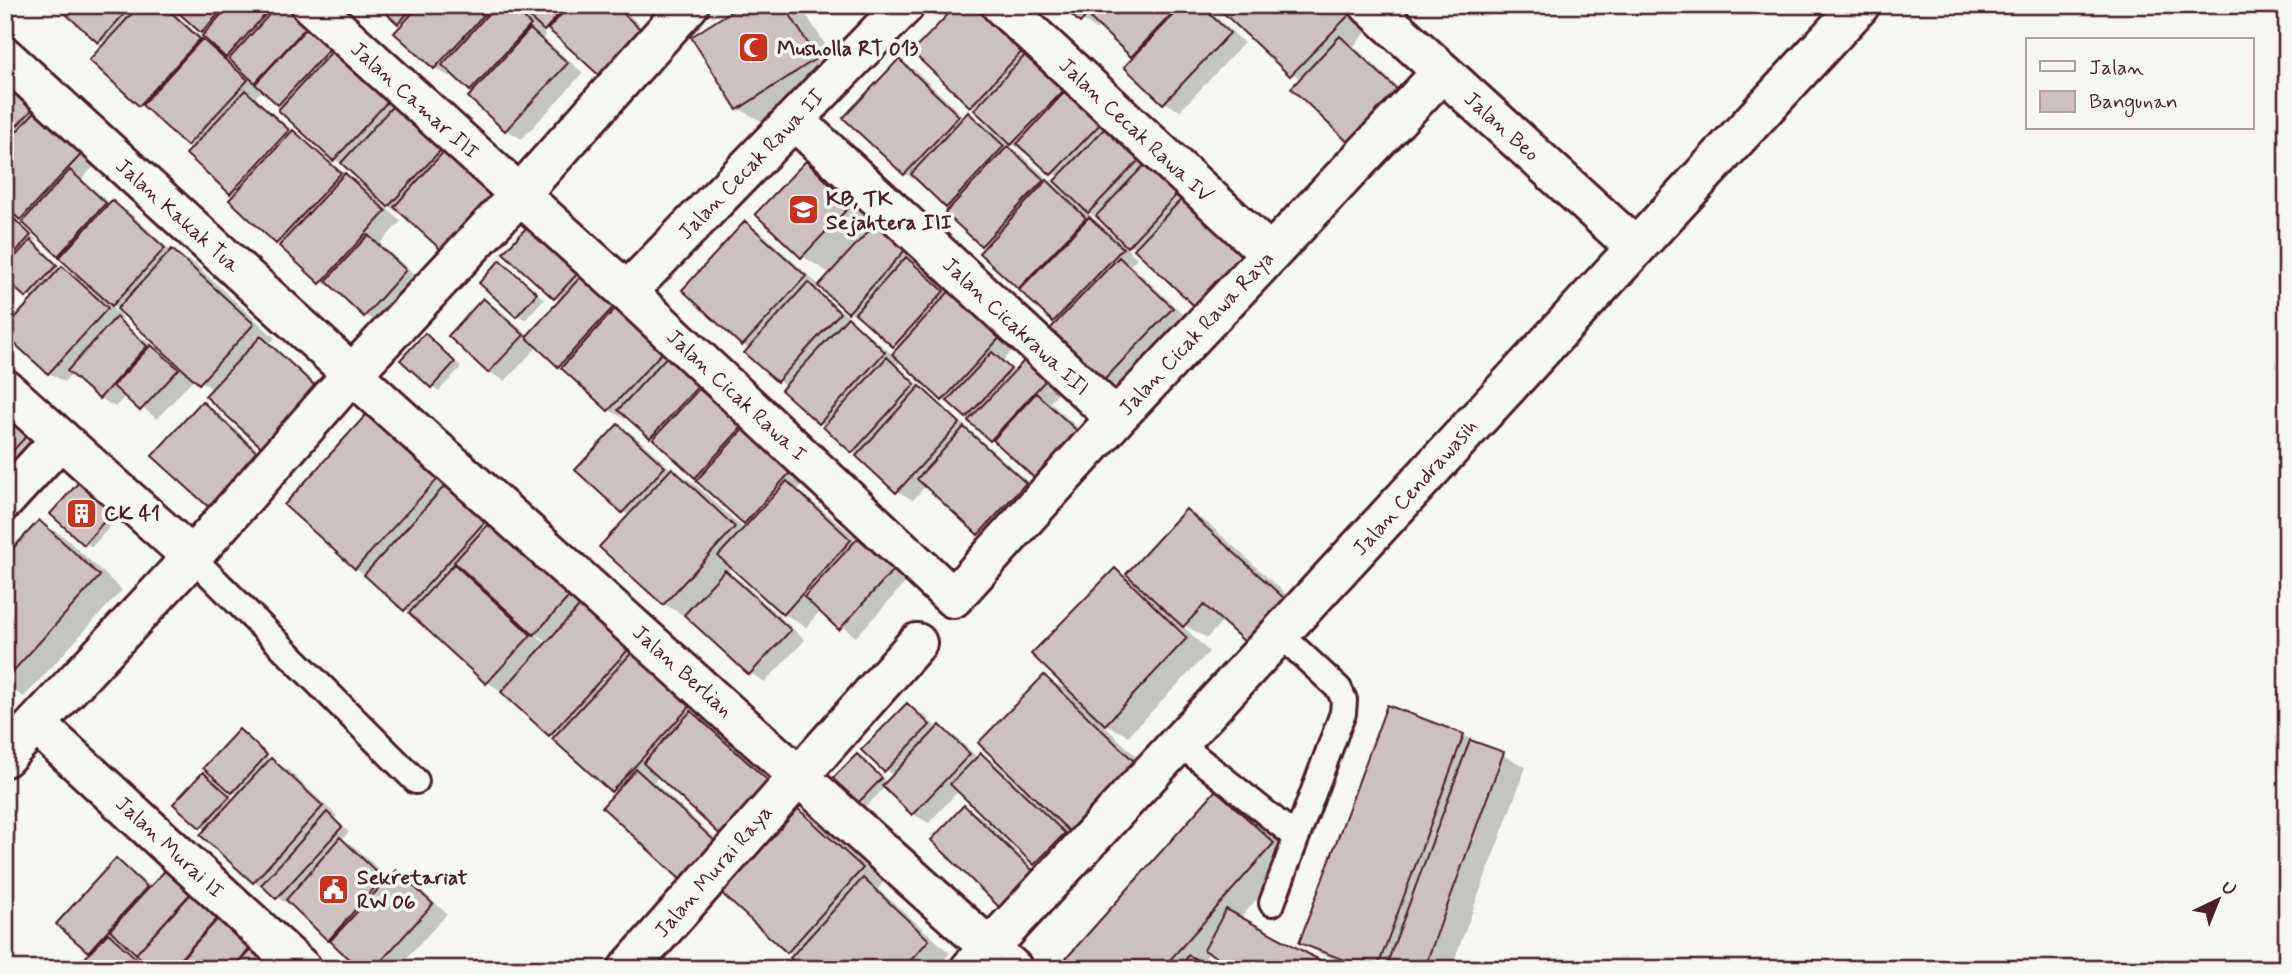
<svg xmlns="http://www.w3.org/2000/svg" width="2292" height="974" viewBox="0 0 2292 974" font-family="Mynerve,sans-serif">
  <rect width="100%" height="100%" fill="#f6f6f2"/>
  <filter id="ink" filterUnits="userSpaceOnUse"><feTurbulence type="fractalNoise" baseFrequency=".0143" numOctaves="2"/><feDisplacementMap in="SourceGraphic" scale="14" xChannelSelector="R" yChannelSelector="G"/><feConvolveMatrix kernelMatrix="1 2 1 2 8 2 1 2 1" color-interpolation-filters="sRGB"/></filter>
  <g filter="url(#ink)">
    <!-- shadow -->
    <path fill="#0003" fill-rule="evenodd" d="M59 5H166L216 51 218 48 206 34 172 5H298L454 143 405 215 381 203 401 221 380 244 421 280 380 324 365 315 338 290 321 282 277 242 194 148 140 104 105 45ZM263 89 334 159 348 167 368 188 347 176 255 98Z
      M368 5H511L526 14 519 5H618L668 51 560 39 538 26 545 35 543 38 583 73 522 139 506 130 470 97 475 92 453 73 450 77 435 68 403 25 385 10 382 13Z
      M744 5H800L844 74 766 124 738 108Z
      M988 5 1217 201 1288 268 1230 330 1208 317 1137 250 1089 212 1060 178 1012 144 971 106Z
      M1063 5H1204L1244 43 1180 111 1164 102 1136 58 1100 26 1096 30Z
      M1214 5H1346L1370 28 1354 46 1418 106 1301 80Z
      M899 61 915 70 965 118 968 115 984 123 1105 228 1137 258 1131 265 1187 318 1120 388 1104 379 1058 323 981 253 986 247 952 209 905 173Z
      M5 79 103 157 82 179 111 204 128 211 172 252 195 264 275 338 270 343 339 405 214 390 195 377 157 419 126 395 115 407 100 398 72 373 64 382 49 373 33 300 5 276V210L37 240 34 244 62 268 84 279 5 204ZM107 302 121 310 172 359 119 321 123 318Z
      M806 163 846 186 931 248 916 264 949 293 1019 343 1003 361 1016 373 1070 380 1050 402 1100 448 1002 447 943 400 901 360 897 365 1040 493 995 543 979 534 926 485 913 500 897 491 820 423 743 344 745 223 761 232 820 286 831 274 802 256ZM821 286 849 311 899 348 893 355 817 290Z
      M539 216 717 391 711 397 811 476 798 490 908 580 856 637 821 610 806 627 784 614 732 567 726 573 741 581 805 640 765 682 750 673 686 617 664 604 630 516 623 511 619 426 634 435 671 469 694 483 745 530 749 525 657 440 628 416 625 419 609 410 538 346 505 381 489 372 451 336 484 300 499 309 529 336 561 301 555 297Z
      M500 262 544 299 525 320 482 283Z
      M425 335 461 367 439 391 432 386Z
      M5 396 49 437 22 467 5 458Z
      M202 403 217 412 276 467 229 519Z
      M374 409 716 715 708 723 790 797 659 776 654 782 731 853 612 791 503 692 487 682 413 615 356 568ZM536 634 549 642 546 645Z
      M5 460 17 471 5 484Z
      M80 484 119 516 92 547 85 543Z
      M1187 511 1209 524 1307 613 1269 654 1246 641 1224 620 1207 638 1180 623 1209 652 1128 736 1099 721 1156 775 1092 842 1063 826 1079 843 1050 873 1035 864 959 790 929 823 913 814 885 787 865 808 857 804V756L887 782 893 776 863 750 907 705 923 714 938 729 956 737 978 758 981 755 997 764 1026 792 1044 677 1073 693 1115 571 1135 582Z
      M39 522 62 535 122 590 24 697 5 686V559Z
      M239 731 272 761 287 769 337 816 334 819 349 832 342 840 356 848 389 879 396 872 411 881 447 914 397 969H362L287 899 284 902 254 882 207 831 176 804 210 779 235 800 239 796 233 792Z
      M1463 735 1526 767 1451 969H1373L1322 949V953L1363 969H1361L1323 955 1301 942Z
      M1216 793 1239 805 1295 856 1200 964 1210 969H1071Z
      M965 807 980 816 1047 881 1015 914 1000 905Z
      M796 809 819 822 884 882 878 889 950 953 936 969H805L788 951Z
      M116 860 152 887 173 864 280 969H155L122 938 120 942 148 969H78L93 953 89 950Z"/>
    <!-- building -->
    <path fill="#ccc1c0" stroke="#4a1f2b" stroke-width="2" d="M56 5H132L98 43Z
      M140 5H163L200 39 139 106 89 60Z
      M170 5H227L201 33Z
      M230 5H274L226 58 202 36Z
      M278 5H293L311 22 255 83 229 59Z
      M377 5H415L398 24Z
      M420 5H493L434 69 394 33Z
      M496 5H510L531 25 470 91 442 65Z
      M516 5H567L544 31Z
      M570 5H614L654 42 612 87 548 29Z
      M741 5H784L817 58 737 110 691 37Z
      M957 5H984L1027 46 970 107 912 52Z
      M1061 5H1096L1080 23Z
      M1104 5H1180L1131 57 1091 19Z
      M1183 5H1200L1230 33 1163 104 1124 67Z
      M1215 5H1339L1349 15 1290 76Z
      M314 20 337 41 278 105 255 84Z
      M530 29 568 63 505 131 468 97Z
      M1340 36 1404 96 1355 149 1291 88Z
      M202 39 248 80 187 146 142 105Z
      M336 47 391 98 333 161 278 110Z
      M1028 52 1066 88 1011 145 974 110Z
      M899 59 959 116 904 175 843 118Z
      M5 85 32 110 5 138Z
      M1071 85 1106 118 1051 175 1017 144Z
      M245 90 289 130 230 194 186 154Z
      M401 97 449 141 388 207 341 163Z
      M42 104 88 147 20 220 5 206V144Z
      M968 112 1004 146 946 208 911 174Z
      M1108 125 1142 157 1088 213 1054 181Z
      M293 130 341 173 276 244 229 200Z
      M455 139 511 190 449 257 394 207Z
      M1008 146 1044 180 981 246 945 213Z
      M1150 159 1182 189 1127 247 1096 216Z
      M806 161 851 205 801 258 755 214Z
      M70 170 106 203 58 256 22 222Z
      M345 173 386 211 320 284 279 246Z
      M1047 180 1086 218 1018 289 979 253Z
      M1194 186 1267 254 1207 318 1134 249Z
      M112 200 165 248 112 306 59 258Z
      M887 211 916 238 848 313 818 286Z
      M9 214 31 235 5 264V218Z
      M539 214 589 261 554 299 503 253Z
      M1089 217 1123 248 1053 322 1019 290Z
      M745 221 806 276 742 346 682 290Z
      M368 235 406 270 364 317 326 281Z
      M31 240 57 265 26 298 5 279V267Z
      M172 249 254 324 199 384 117 309Z
      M906 257 944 291 893 347 855 313Z
      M1119 257 1173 308 1103 381 1050 329Z
      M500 260 537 293 516 317 479 283Z
      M62 266 108 308 48 374 5 335V329Z
      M585 272 618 302 558 367 526 337Z
      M808 282 840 313 777 382 744 353Z
      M954 286 1004 333 942 401 892 354Z
      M483 298 524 335 488 373 448 336Z
      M623 300 671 343 608 411 561 368Z
      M116 317 147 346 99 399 67 371Z
      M848 317 885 352 819 424 781 390Z
      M425 333 455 362 431 388 400 360Z
      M261 336 325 395 270 455 205 396Z
      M151 345 179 369 140 411 113 386Z
      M1034 350 1055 370 990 441 968 421Z
      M671 352 703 381 650 438 618 410Z
      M992 352 1011 369 966 418 947 401Z
      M887 357 915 384 852 453 823 427Z
      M920 386 960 423 896 493 856 456Z
      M699 389 742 427 695 478 653 439Z
      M1036 393 1086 439 1043 486 993 440Z
      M5 400 35 427 5 459Z
      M202 401 262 457 213 511 152 456Z
      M374 406 445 471 355 569 284 505Z
      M749 423 796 466 744 524 696 481Z
      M618 424 665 467 622 513 575 470Z
      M964 427 1026 483 978 535 917 479Z
      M672 468 735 527 663 605 599 547Z
      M451 479 490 516 404 611 364 575Z
      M787 481 851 540 783 615 718 556Z
      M79 482 113 511 84 545 50 514Z
      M1186 509 1285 599 1245 642 1204 605 1183 627 1126 574Z
      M500 511 581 584 534 635 454 562Z
      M39 520 100 576 5 680V557Z
      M858 538 893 570 839 630 804 597Z
      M454 564 531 635 486 684 409 613Z
      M1115 568 1187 638 1105 725 1031 654Z
      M725 570 791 630 749 675 684 615Z
      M590 595 638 639 549 736 501 692Z
      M636 648 695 701 611 792 552 739Z
      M1044 675 1135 762 1069 831 978 743Z
      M907 703 930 725 884 772 861 750Z
      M1387 705 1464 734 1377 969H1368L1299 943Z
      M691 711 775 787 726 840 643 763Z
      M940 725 970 754 912 815 882 786Z
      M239 729 267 755 232 793 203 768Z
      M1470 740 1504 752 1424 969H1385Z
      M981 753 1065 833 1034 865 950 784Z
      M857 754 882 778 856 805 831 780Z
      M271 758 323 806 253 883 200 835Z
      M636 769 717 843 682 881 602 807Z
      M203 772 230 796 200 828 173 804Z
      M1216 790 1274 843 1162 969H1069L1062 963Z
      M964 805 1033 871 999 907 931 840Z
      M796 807 863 868 787 953 719 891Z
      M327 812 342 827 276 899 261 885Z
      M340 837 383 878 328 941 286 900Z
      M116 858 147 887 88 952 56 924Z
      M173 862 198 885 136 954 110 930Z
      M396 870 433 904 374 969H359L330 941Z
      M863 878 929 940 903 969H802L790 958Z
      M200 884 227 908 171 969H152L136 954Z
      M228 908 260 937 232 969H172Z
      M1226 909 1336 969H1238L1204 950Z
      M108 933 137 959 128 969H75Z
      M253 948 277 969H234Z
      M1188 955 1214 969H1181Z"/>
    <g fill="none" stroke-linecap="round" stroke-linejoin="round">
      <defs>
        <path id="lane" d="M192 557 416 781
          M1180 744 1296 837
          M1272 903 1343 713 1344 700 1339 689 1281 635"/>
        <path id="street" d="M311 5 627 292 953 598 1116 418 1442 72
          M1001 5 1270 254
          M1369 5 1635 247
          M5 57 395 413 1013 969
          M794 120 1116 418
          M627 292 905 5
          M5 389 192 557
          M5 500 61 439
          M37 725 302 969
          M5 757 192 557 352 374 519 195 689 5
          M628 969 917 643"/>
        <path id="secondary" d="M970 969 1860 5"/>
      </defs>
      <!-- lane casing -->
      <use href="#lane" stroke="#4a1f2b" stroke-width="30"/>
      <!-- street casing -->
      <use href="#street" stroke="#4a1f2b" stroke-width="44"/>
      <!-- secondary casing -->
      <use href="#secondary" stroke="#4a1f2b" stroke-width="44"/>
      <!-- lane -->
      <use href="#lane" stroke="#f6f6f2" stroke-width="24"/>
      <!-- street -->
      <use href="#street" stroke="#f6f6f2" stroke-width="38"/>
      <!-- secondary -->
      <use href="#secondary" stroke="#f6f6f2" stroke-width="38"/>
    </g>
  </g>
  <!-- icons -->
  <defs>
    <symbol id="mosque-square" viewBox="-11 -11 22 22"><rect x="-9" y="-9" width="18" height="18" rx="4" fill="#c8321e" stroke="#f6f6f2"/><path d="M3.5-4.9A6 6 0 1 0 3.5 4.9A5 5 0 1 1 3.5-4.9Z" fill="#fff"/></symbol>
    <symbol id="school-square" viewBox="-11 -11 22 22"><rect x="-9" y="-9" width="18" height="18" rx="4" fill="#c8321e" stroke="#f6f6f2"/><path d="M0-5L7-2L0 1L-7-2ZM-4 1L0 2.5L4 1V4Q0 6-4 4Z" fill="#fff"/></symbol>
    <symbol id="building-square" viewBox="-11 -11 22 22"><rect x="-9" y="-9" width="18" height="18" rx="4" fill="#c8321e" stroke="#f6f6f2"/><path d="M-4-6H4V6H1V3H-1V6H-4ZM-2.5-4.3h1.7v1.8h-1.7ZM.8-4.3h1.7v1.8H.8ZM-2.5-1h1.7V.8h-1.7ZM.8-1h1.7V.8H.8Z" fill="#fff"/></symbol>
    <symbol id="civic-square" viewBox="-11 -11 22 22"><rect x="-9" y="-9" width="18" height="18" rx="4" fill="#c8321e" stroke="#f6f6f2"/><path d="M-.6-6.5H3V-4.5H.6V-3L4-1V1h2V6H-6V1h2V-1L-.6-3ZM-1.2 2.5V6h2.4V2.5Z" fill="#fff"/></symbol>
  </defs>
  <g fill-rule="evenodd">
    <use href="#mosque-square" x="736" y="30" width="35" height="35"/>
    <use href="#school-square" x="786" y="192" width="35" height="35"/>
    <use href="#building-square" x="64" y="496" width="35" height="35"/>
    <use href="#civic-square" x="316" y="872" width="35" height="35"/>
  </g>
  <g text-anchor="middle" stroke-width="7" stroke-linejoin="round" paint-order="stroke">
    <!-- poi labels -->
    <g font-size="21" font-weight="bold" fill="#4a1f2b" stroke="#f6f6f2" text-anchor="start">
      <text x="777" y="55">Musholla RT 013</text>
      <text x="826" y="205">KB, TK<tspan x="826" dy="24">Sejahtera III</tspan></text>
      <text x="104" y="520">CK 41</text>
      <text x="357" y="884">Sekretariat<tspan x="357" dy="24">RW 06</tspan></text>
    </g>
    <!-- street labels -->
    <g font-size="21" fill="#4a1f2b" stroke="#f6f6f2">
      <text transform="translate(415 100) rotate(42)" y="7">Jalan Camar III</text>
      <text transform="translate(1502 126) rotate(42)" y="7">Jalan Beo</text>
      <text transform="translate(1136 130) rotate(43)" y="7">Jalan Cecak Rawa IV</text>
      <text transform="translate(751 164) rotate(-46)" y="7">Jalan Cecak Rawa II</text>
      <text transform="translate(178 215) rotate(42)" y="7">Jalan Kakak Tua</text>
      <text transform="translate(1016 326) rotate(43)" y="7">Jalan Cicakrawa III</text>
      <text transform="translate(1196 333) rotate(-47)" y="7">Jalan Cicak Rawa Raya</text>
      <text transform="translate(737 395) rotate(43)" y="7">Jalan Cicak Rawa I</text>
      <text transform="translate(1415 487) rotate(-48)" y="7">Jalan Cendrawasih</text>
      <text transform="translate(683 671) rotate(42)" y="7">Jalan Berlian</text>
      <text transform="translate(170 847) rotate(43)" y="7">Jalan Murai II</text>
      <text transform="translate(713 871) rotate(-49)" y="7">Jalan Murai Raya</text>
    </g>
  </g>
  <!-- margin -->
  <rect width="2292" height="974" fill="none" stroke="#f6f6f2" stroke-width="28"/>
  <rect x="14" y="14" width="2264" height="946" fill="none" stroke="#4a1f2b" stroke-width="2.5" filter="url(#ink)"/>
  <!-- legend -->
  <rect x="2026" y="38" width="228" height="91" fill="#f6f6f2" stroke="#b1a0a2" stroke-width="2"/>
  <rect x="2040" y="61" width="35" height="10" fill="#f6f6f2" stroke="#b1a0a2" stroke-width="2"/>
  <text x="2089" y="74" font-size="21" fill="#4a1f2b">Jalan</text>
  <rect x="2040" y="91" width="35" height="21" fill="#ccc1c0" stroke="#b1a0a2" stroke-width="2"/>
  <text x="2089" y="108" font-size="21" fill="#4a1f2b">Bangunan</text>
  <!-- north arrow -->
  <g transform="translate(2218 900) rotate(43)" stroke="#f6f6f2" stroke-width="5" paint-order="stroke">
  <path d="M0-5L12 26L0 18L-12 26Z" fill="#4a1f2b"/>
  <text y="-10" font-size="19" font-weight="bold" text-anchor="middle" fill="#4a1f2b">U</text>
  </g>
</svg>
